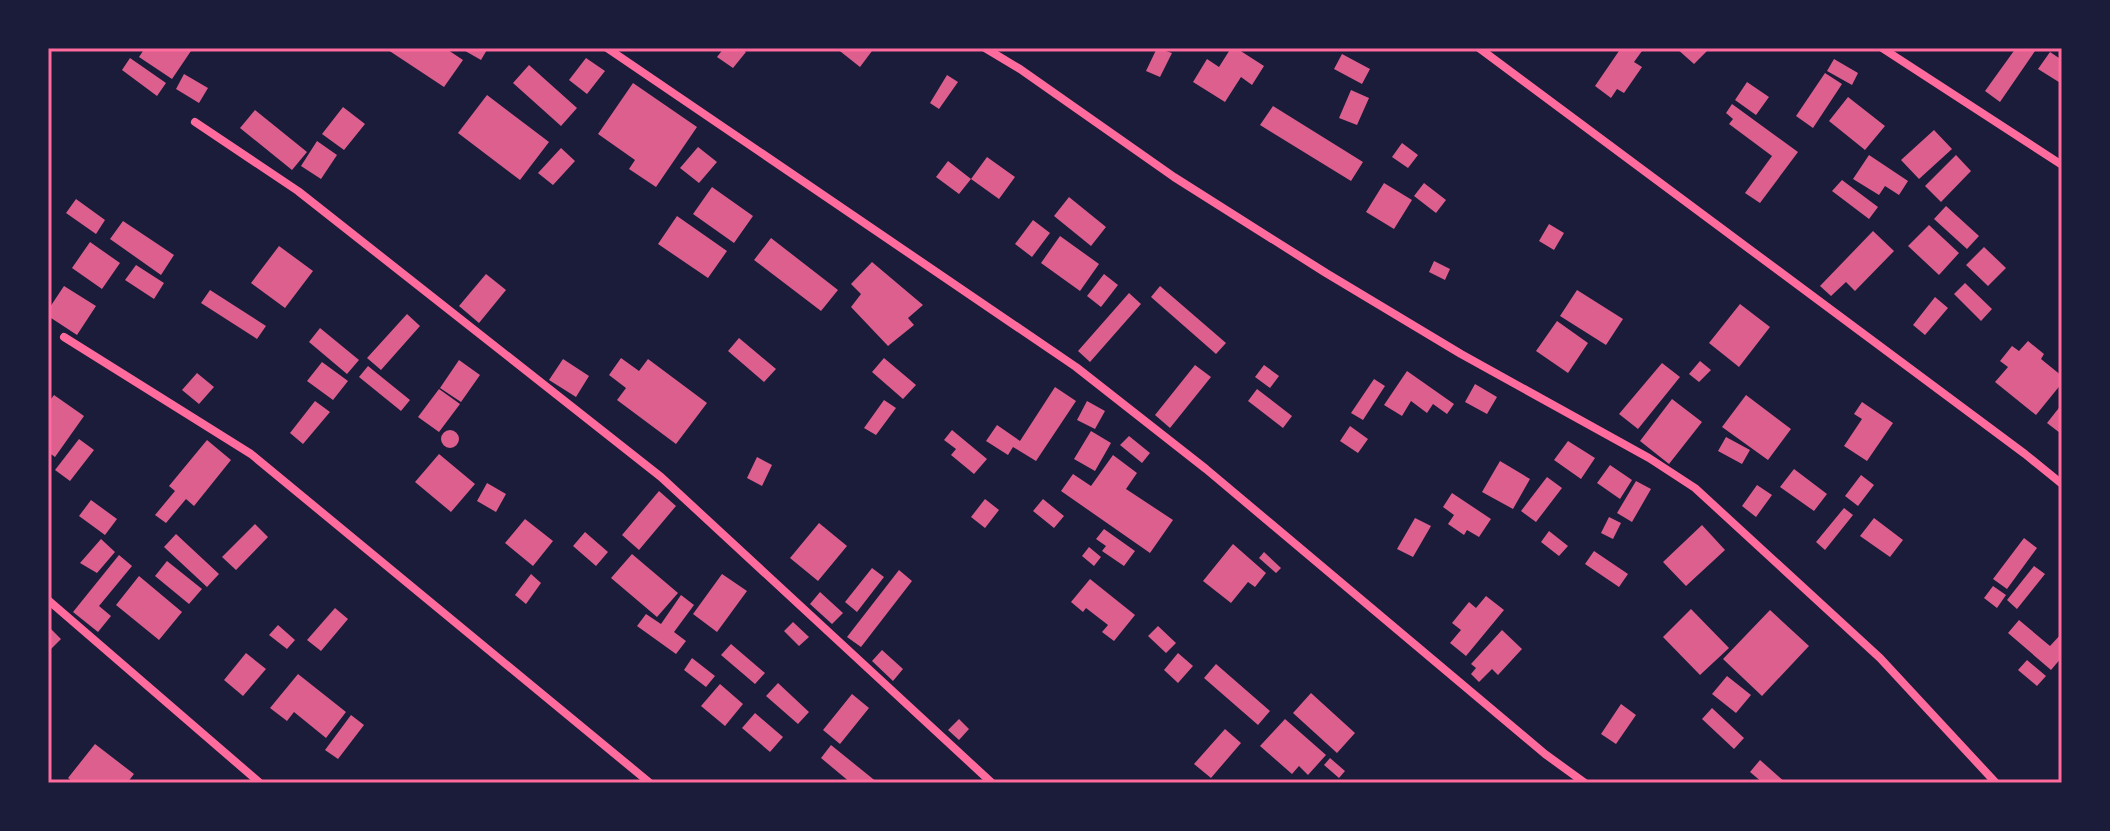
<svg xmlns="http://www.w3.org/2000/svg" width="2110" height="831" viewBox="0 0 2110 831" font-family="'Times New Roman',serif">
  <rect width="100%" height="100%" fill="#1b1b3a"/>
  <!-- building -->
  <path fill="#dd5f8e" d="M145 48H193L172 79 139 57Z
    M385 48H445L463 60 444 87Z
    M460 48H488L481 60Z
    M724 48H740L746 52 733 68 717 57Z
    M836 48H868L872 51 860 67Z
    M1157 48 1172 53 1160 77 1146 71Z
    M1231 48H1236L1264 66 1252 85 1241 77 1225 102 1193 82 1207 59 1219 67Z
    M1621 48H1637L1642 51 1634 62 1642 67 1624 93 1617 89 1611 98 1595 86Z
    M1676 48H1704L1707 51 1694 64Z
    M2016 48H2031L2035 51 2000 102 1985 91Z
    M2050 52 2062 60V84L2038 69Z
    M1342 54 1370 69 1362 84 1334 69Z
    M130 58 166 83 157 96 122 70Z
    M586 58 605 71 587 94 569 80Z
    M1834 59 1858 73 1852 85 1827 71Z
    M529 65 577 108 561 126 513 83Z
    M1825 73 1842 84 1813 128 1796 116Z
    M184 74 208 88 199 103 176 89Z
    M947 75 958 82 939 109 930 103Z
    M1747 82 1769 97 1756 115 1735 100Z
    M633 83 697 127 656 187 629 169 635 160 598 134Z
    M1351 90 1369 98 1357 125 1339 118Z
    M487 95 549 142 520 180 458 133Z
    M1848 97 1885 126 1865 150 1829 121Z
    M1732 104 1798 152 1760 203 1745 193 1772 156 1729 124 1733 119 1726 113Z
    M1273 106 1363 162 1351 181 1260 125Z
    M343 107 365 124 344 150 322 134Z
    M255 110 307 152 292 170 240 128Z
    M1934 130 1952 149 1919 179 1901 160Z
    M317 141 337 155 321 179 301 166Z
    M1402 143 1418 155 1408 168 1392 157Z
    M698 147 717 162 699 183 680 168Z
    M561 148 575 161 553 185 538 173Z
    M1869 155 1908 181 1899 195 1885 186 1879 195 1853 179Z
    M1956 155 1971 171 1941 202 1925 186Z
    M987 157 1015 177 999 199 971 179Z
    M948 161 971 179 959 194 936 177Z
    M1842 180 1878 207 1869 219 1832 191Z
    M1384 183 1412 200 1394 229 1366 212Z
    M1424 183 1446 200 1436 213 1414 196Z
    M712 187 753 216 734 243 693 214Z
    M1069 197 1106 227 1091 246 1054 216Z
    M76 199 105 220 96 234 66 213Z
    M1946 206 1979 236 1967 249 1934 219Z
    M677 216 727 251 708 278 658 244Z
    M1033 220 1050 233 1032 257 1015 244Z
    M123 221 174 255 161 275 110 239Z
    M1549 224 1564 233 1554 250 1539 241Z
    M1929 225 1959 253 1939 275 1908 246Z
    M1873 231 1894 251 1855 291 1846 282 1831 296 1820 286Z
    M1060 236 1099 264 1080 291 1041 263Z
    M771 238 838 290 821 311 754 260Z
    M90 242 120 263 102 289 72 268Z
    M279 246 313 271 285 308 251 283Z
    M1984 247 2006 268 1988 286 1966 265Z
    M1434 261 1450 269 1445 280 1429 272Z
    M872 262 923 305 908 318 914 325 888 346 851 307 861 294 851 284Z
    M136 265 164 283 154 299 125 280Z
    M486 274 506 290 479 323 459 306Z
    M1104 274 1118 285 1101 307 1087 296Z
    M1965 283 1992 309 1981 321 1954 294Z
    M64 286 96 306 77 335 48 316V310Z
    M1160 286 1226 343 1216 354 1151 297Z
    M210 290 266 326 257 339 201 303Z
    M1577 290 1623 319 1606 345 1560 316Z
    M1129 293 1141 304 1090 362 1078 351Z
    M1935 297 1948 308 1925 335 1913 325Z
    M1740 304 1770 327 1739 367 1709 343Z
    M407 314 420 326 381 370 367 358Z
    M1557 321 1588 343 1568 373 1536 351Z
    M320 328 359 360 347 374 309 342Z
    M739 338 776 369 764 382 728 351Z
    M2028 341 2044 354 2041 359 2062 376V383L2036 415 1995 382 2008 367 2000 361 2012 346 2019 351Z
    M621 358 639 371 648 359 707 403 676 444 617 400 626 388 609 375Z
    M884 358 916 385 903 399 872 372Z
    M563 359 589 376 576 397 549 380Z
    M459 360 480 375 461 402 440 388Z
    M1700 361 1711 370 1699 382 1689 374Z
    M322 362 348 381 333 400 307 381Z
    M1662 363 1680 377 1638 429 1619 414Z
    M1195 365 1211 377 1170 428 1155 415Z
    M1264 365 1279 376 1270 388 1255 377Z
    M368 366 410 400 401 411 359 377Z
    M1407 371 1454 404 1447 414 1433 404 1427 413 1411 401 1402 416 1384 405Z
    M197 373 214 387 199 404 182 390Z
    M1374 379 1385 386 1363 420 1351 413Z
    M1475 384 1497 397 1487 414 1465 402Z
    M1055 387 1076 401 1036 461 1013 447 1008 455 986 441 997 425 1020 441Z
    M439 389 460 404 439 432 418 417Z
    M1257 389 1292 416 1283 428 1248 401Z
    M54 395 84 416 55 457 48 452V403Z
    M1746 395 1791 429 1768 460 1722 427Z
    M1672 399 1702 422 1669 464 1640 441Z
    M884 400 896 408 876 435 864 428Z
    M315 401 330 412 303 444 290 433Z
    M1087 401 1105 411 1095 429 1077 420Z
    M1862 402 1893 423 1867 461 1844 446 1862 419 1854 414Z
    M2062 404V431L2060 433 2047 423Z
    M1350 426 1368 439 1358 453 1340 441Z
    M441 439a9 9 0 1 1 18 0a9 9 0 1 1-18 0Z
    M952 430 987 459 974 474 951 455 956 449 944 440Z
    M1091 431 1111 443 1095 471 1074 459Z
    M1129 436 1150 453 1142 463 1120 445Z
    M1726 437 1750 450 1742 464 1718 451Z
    M79 439 94 450 70 481 55 470Z
    M207 440 231 460 194 506 186 499 166 523 155 515 175 491 169 486Z
    M1568 441 1595 458 1581 479 1554 460Z
    M439 454 475 484 451 512 415 482Z
    M1113 455 1137 473 1126 489 1173 520 1150 553 1061 491 1073 474 1091 486Z
    M757 457 772 465 762 486 747 478Z
    M1500 461 1530 479 1513 509 1482 492Z
    M1610 465 1632 480 1620 499 1597 483Z
    M1794 469 1827 494 1814 511 1780 487Z
    M1861 475 1874 485 1858 506 1845 496Z
    M1547 477 1562 488 1536 522 1521 511Z
    M1636 481 1651 489 1632 522 1617 513Z
    M487 483 506 494 496 512 477 501Z
    M1757 485 1772 495 1756 517 1742 506Z
    M659 491 676 506 639 550 622 535Z
    M1452 493 1491 519 1479 537 1467 530 1464 535 1448 524 1454 515 1443 507Z
    M985 499 999 510 985 528 971 517Z
    M1043 499 1064 516 1054 528 1033 511Z
    M91 500 117 519 105 535 79 516Z
    M1844 508 1853 515 1825 550 1816 542Z
    M1609 517 1621 523 1613 539 1601 533Z
    M1415 518 1431 526 1413 557 1397 549Z
    M1874 518 1903 540 1890 557 1860 536Z
    M525 519 553 541 533 566 505 543Z
    M819 523 847 546 818 581 790 558Z
    M255 524 268 537 236 570 222 557Z
    M1702 525 1725 550 1686 586 1663 562Z
    M1104 529 1135 551 1124 566 1102 551 1106 546 1096 539Z
    M1549 531 1568 546 1559 556 1541 542Z
    M585 532 608 552 596 566 573 546Z
    M176 534 219 574 207 587 164 547Z
    M2024 538 2037 548 2007 589 1993 579Z
    M101 539 115 552 97 573 80 563Z
    M1233 544 1266 573 1255 587 1248 582 1231 603 1203 581Z
    M1089 547 1101 557 1094 566 1082 556Z
    M1594 551 1628 574 1619 587 1585 564Z
    M1264 552 1281 568 1276 573 1259 558Z
    M632 554 678 593 657 617 611 578Z
    M119 555 132 566 99 606 111 616 98 632 73 612Z
    M167 561 202 589 189 604 155 576Z
    M2034 566 2045 574 2017 609 2007 600Z
    M872 568 884 577 857 612 845 602Z
    M899 570 912 581 861 647 847 637Z
    M531 574 541 583 526 604 515 595Z
    M722 574 747 591 717 632 693 614Z
    M139 576 182 612 159 640 116 605Z
    M1090 579 1135 615 1114 641 1102 632 1108 625 1086 608 1083 612 1071 602Z
    M1993 586 2006 595 1997 608 1984 598Z
    M820 592 843 613 832 624 810 604Z
    M681 595 694 605 674 632 686 641 676 654 637 626 646 614 661 624Z
    M1486 596 1504 610 1466 656 1450 643 1461 630 1452 623 1469 602 1476 608Z
    M335 608 348 619 321 651 307 640Z
    M1691 609 1729 648 1700 675 1663 637Z
    M1770 610 1809 646 1762 696 1723 659Z
    M2019 620 2050 646 2062 633V657L2051 670 2008 633Z
    M793 622 809 637 799 646 784 631Z
    M278 625 295 640 287 649 269 635Z
    M48 626 61 639 48 652Z
    M1158 626 1176 643 1166 653 1148 636Z
    M1502 630 1522 649 1498 675 1492 669 1479 682 1471 674 1476 668 1471 664Z
    M731 644 765 673 755 684 721 655Z
    M882 650 903 669 893 681 872 661Z
    M246 653 266 669 243 696 224 680Z
    M1178 653 1193 666 1178 683 1164 670Z
    M692 658 715 676 706 687 684 670Z
    M2027 660 2046 676 2037 686 2018 670Z
    M1216 664 1270 711 1258 725 1204 678Z
    M298 674 346 712 326 738 294 712 287 721 270 708Z
    M1727 676 1751 695 1736 713 1712 694Z
    M778 683 809 712 798 724 766 696Z
    M720 684 743 704 725 726 701 706Z
    M1311 693 1355 733 1337 753 1293 713Z
    M852 694 869 708 840 744 823 730Z
    M1621 704 1636 715 1616 744 1601 734Z
    M1712 708 1744 738 1734 749 1702 719Z
    M755 713 783 737 770 752 742 728Z
    M351 715 364 725 338 759 325 750Z
    M959 719 969 729 959 740 948 730Z
    M1285 719 1326 755 1308 775 1299 766 1292 774 1260 746Z
    M1225 729 1241 743 1211 778 1194 764Z
    M95 744 134 774 127 783H74L68 778Z
    M831 745 878 783H851L821 758Z
    M1330 758 1345 771 1339 778 1324 765Z
    M1760 760 1786 783H1763L1750 772Z"/>
  <g fill="none" stroke-linecap="round" stroke-linejoin="round">
    <!-- minor -->
    <path stroke="#ff6b9d" stroke-width="8" d="M607 48 1076 367 1206 469 1545 754 1585 783
      M985 48 1020 69 1174 177 1326 273 1461 354 1649 458 1695 488 1880 658 1996 783
      M1479 48 2025 454 2062 484
      M1882 48 2062 165
      M195 122 298 191 661 477 992 783
      M64 337 251 454 650 783
      M48 600 260 783"/>
  </g>
  <!-- border -->
  <rect width="2110" height="831" fill="none" stroke="#1b1b3a" stroke-width="100"/>
  <rect x="50" y="50" width="2010" height="731" fill="none" stroke="#ff6b9d" stroke-width="3"/>
</svg>
